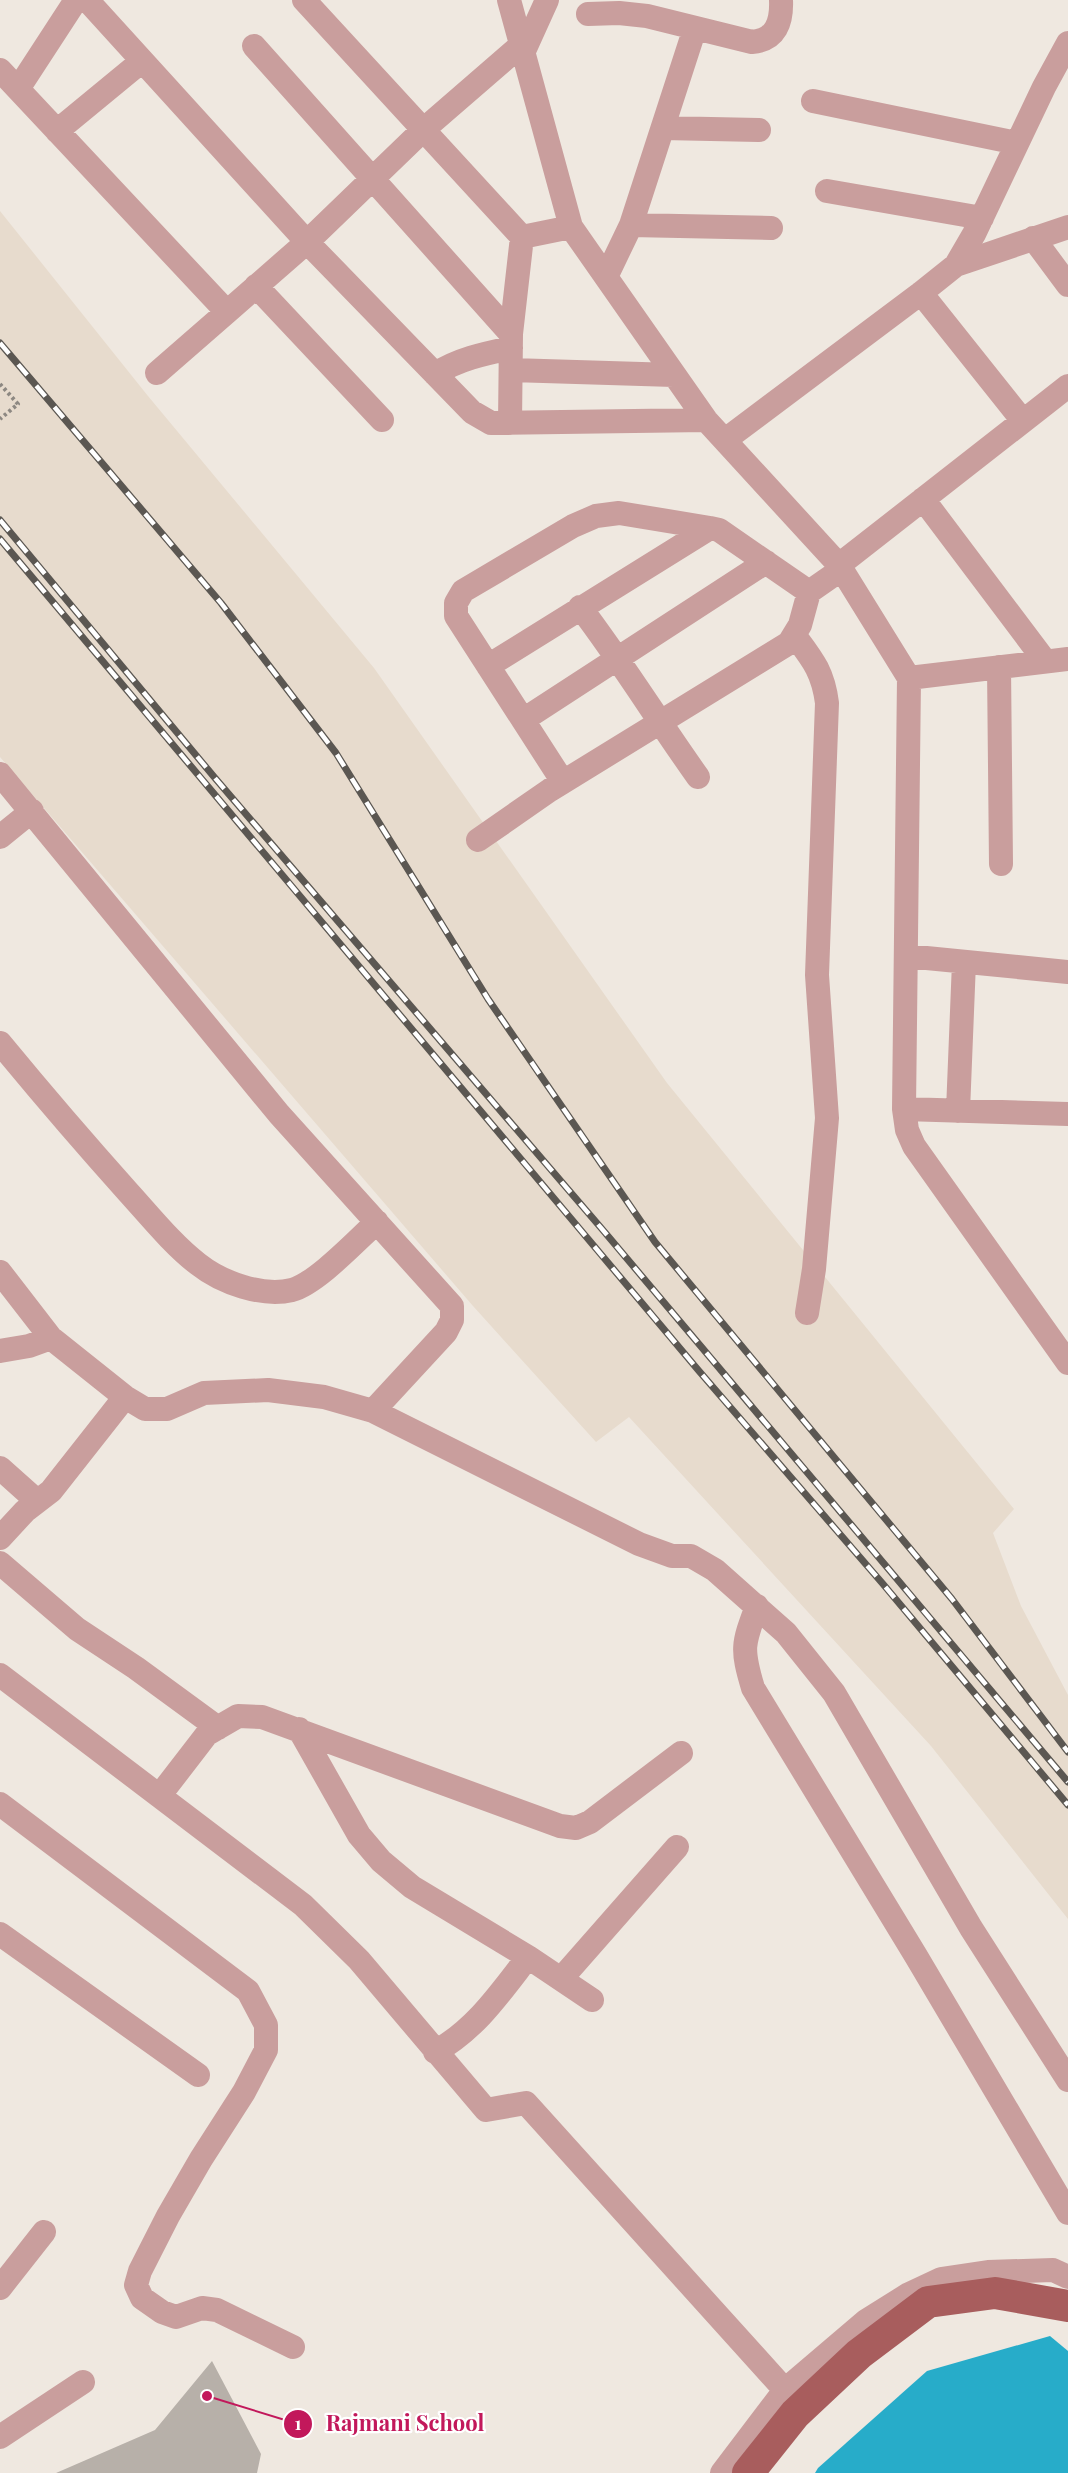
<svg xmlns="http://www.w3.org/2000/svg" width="1068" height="2473" viewBox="0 0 1068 2473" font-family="'Playfair Display',serif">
  <rect width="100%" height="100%" fill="#efe8e0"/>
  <!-- built -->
  <path fill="#e7dbcd" d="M0 211 148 396 374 668 667 1083 1014 1509 993 1533 1021 1606 1068 1695V1919L931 1746 629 1417 596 1442 473 1306 0 757Z"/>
  <!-- water -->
  <path fill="#27acc9" d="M1050 2336 1068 2351V2473H815L818 2468 927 2371Z"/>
  <!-- building -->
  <path fill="#b7b0a9" d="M212 2361 261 2454 257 2473H56L155 2430Z"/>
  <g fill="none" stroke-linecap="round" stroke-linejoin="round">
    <!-- path -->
    <path stroke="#8d8882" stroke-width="4" stroke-dasharray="3 3" stroke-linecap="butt" d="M0 384 18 404 0 419"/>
    <!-- minor -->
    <path stroke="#c99e9d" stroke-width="24" d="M87 0 307 242 423 130 521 45
      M304 0 522 237
      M509 0 571 227 706 420 839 565 909 678 1068 659
      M588 14 619 13 647 16 752 42C776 40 782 22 781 0
      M254 46 511 334
      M523 53 547 0
      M0 70 227 312 307 242 472 412 491 423 706 420
      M18 89 76 0
      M813 101 1017 143
      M663 128 759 130
      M57 131 142 61
      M827 191 982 218
      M631 225 771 228
      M1033 238 1068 285
      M956 265 1068 227
      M606 277 631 225 695 28
      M256 286 382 420
      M921 293 1023 421
      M511 370 674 375
      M157 373 227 312
      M435 374C459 359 483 354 511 348
      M510 423 511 334 522 237 571 227
      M725 440 921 293 956 265 974 234 1044 87 1068 43
      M923 499 1045 661
      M839 565 1068 386
      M580 607C622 662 658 721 698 777
      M795 636C813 660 823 672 827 703L817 975 827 1118 814 1269 807 1313
      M488 666 710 528 719 530 809 592
      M999 667 1001 864
      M909 678 904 1109 907 1130 914 1146 1068 1363
      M523 720 766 562
      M0 774 279 1114 452 1306V1320L446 1332 373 1411
      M563 782 456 616V603L463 591 573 526 596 516 619 513 710 528
      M0 837 32 811
      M478 840 550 790 789 643 800 625 809 592 842 569
      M906 956 1068 972
      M0 1043C42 1094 84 1143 128 1192 149 1215 173 1245 198 1264 222 1283 262 1297 292 1290 317 1283 357 1240 377 1222
      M904 1109 1068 1114
      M958 1111 964 962
      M0 1272 51 1338 29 1346 0 1351
      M51 1338 125 1397 145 1409H167L204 1393 268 1390 324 1397 373 1411 639 1544 672 1556H691L715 1570 786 1633 834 1693 971 1928 1068 2080
      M0 1468 37 1501
      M0 1538 25 1511 51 1491 125 1397
      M0 1563 77 1629 136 1668 218 1728
      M757 1606C743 1644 741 1648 753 1688L916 1956 1068 2213
      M0 1675 303 1905 359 1960 486 2110 526 2103 785 2390
      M299 1729 359 1835 381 1861 412 1887 528 1957 592 2000
      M160 1795 207 1734 238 1716 262 1717 560 1826 576 1828 590 1822 681 1753
      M0 1804 248 1991 266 2025V2050L244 2092 201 2159 168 2216 140 2271 136 2285 142 2298 162 2312 176 2317 202 2308 217 2310 293 2347
      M0 1934 198 2075
      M561 1979 677 1847
      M435 2052C476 2029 500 1993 528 1957
      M0 2288 44 2232
      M0 2437 83 2382
      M722 2473 785 2390 866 2321 909 2294 941 2279 988 2272 1053 2270 1068 2277"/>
    <!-- major -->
    <path stroke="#a85d5d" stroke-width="32" d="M748 2473 795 2414 859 2354 928 2302 995 2293 1068 2306"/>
    <defs>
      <path id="rail" d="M0 343 221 603 336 753 488 999 655 1242 952 1599 1068 1752
        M0 520 215 778 602 1229 1068 1782
        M0 539 699 1371 883 1584 1068 1805"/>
    </defs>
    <!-- rail casing -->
    <use href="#rail" stroke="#5b5752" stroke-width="7"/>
    <!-- rail -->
    <use href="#rail" stroke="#fff" stroke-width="4.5" stroke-dasharray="14" stroke-linecap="butt"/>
  </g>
  <!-- callouts -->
  <path fill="none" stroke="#c2185b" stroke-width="2" d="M207 2396L298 2424"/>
  <g fill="#c2185b" stroke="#fff" stroke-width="2">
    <circle cx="207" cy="2396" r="6"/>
    <circle cx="298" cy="2424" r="15"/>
  </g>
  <g font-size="18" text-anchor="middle" font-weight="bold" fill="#fff">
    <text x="298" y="2430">1</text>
  </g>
  <g font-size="22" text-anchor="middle" font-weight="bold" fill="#c2185b" stroke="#fff" stroke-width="4.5" stroke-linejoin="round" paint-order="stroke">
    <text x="405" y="2431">Rajmani School</text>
  </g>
</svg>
